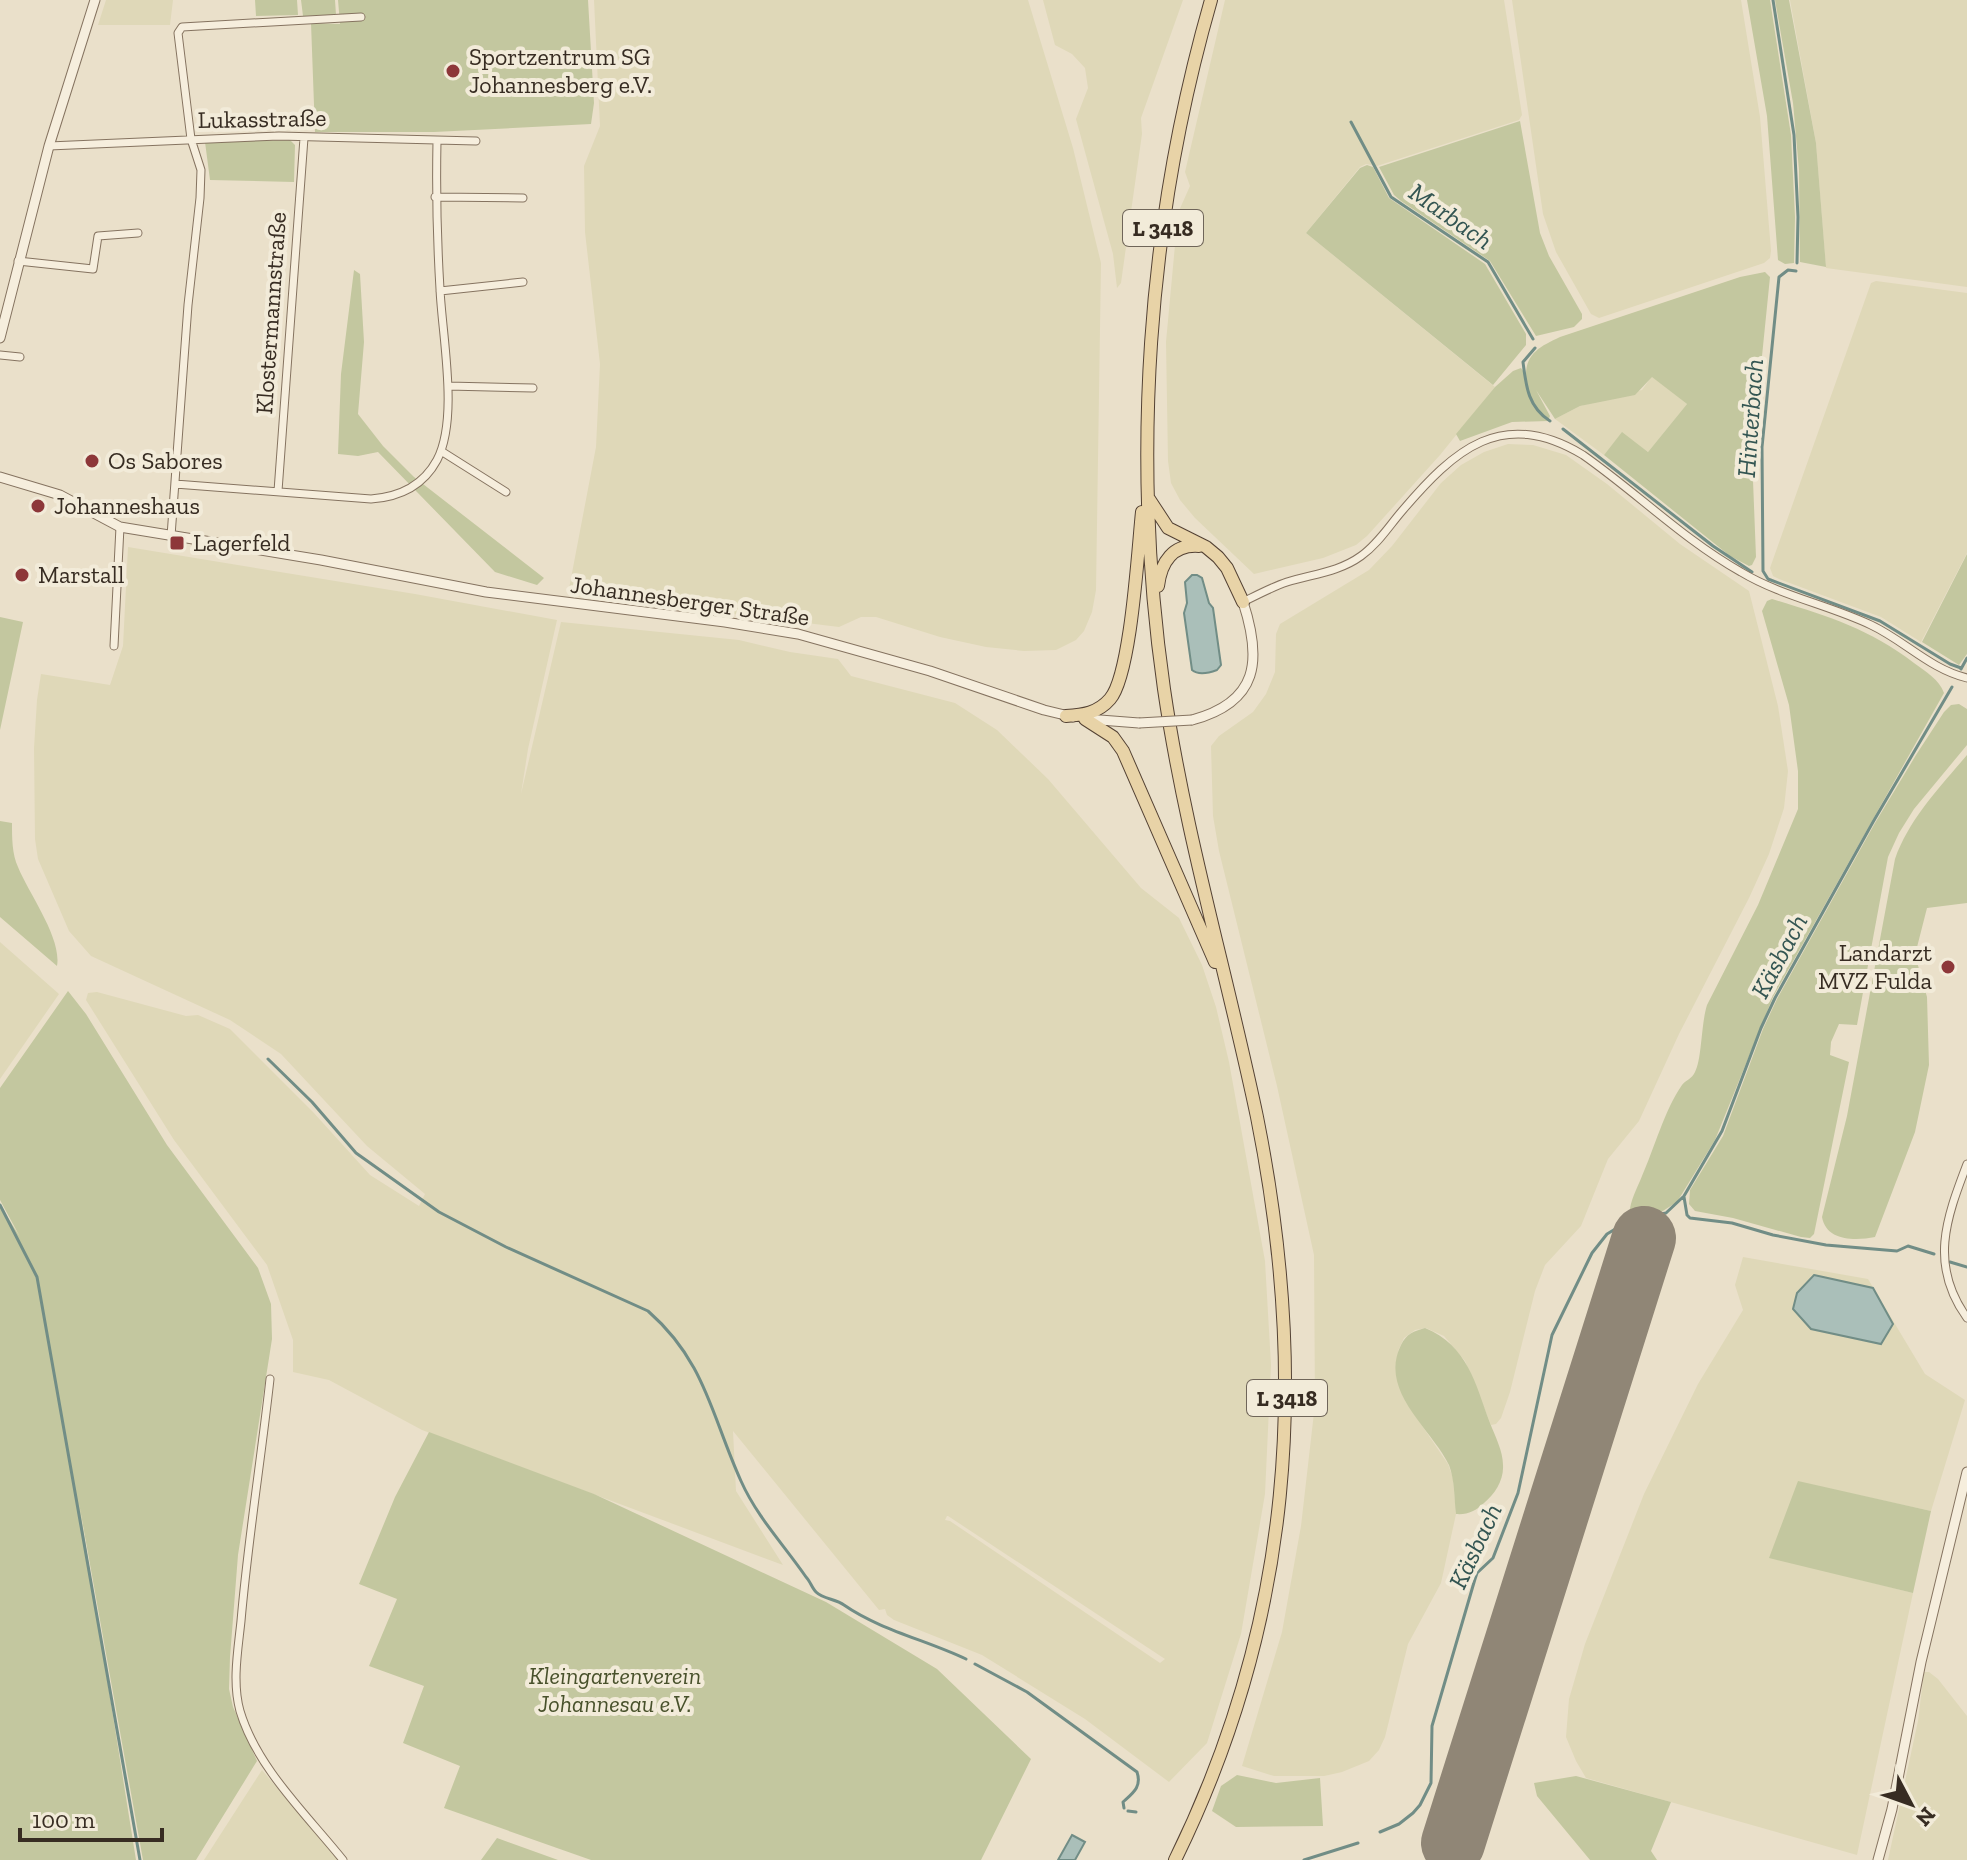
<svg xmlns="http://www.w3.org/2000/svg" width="1967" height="1860" viewBox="0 0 1967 1860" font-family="'Zilla Slab',serif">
  <rect width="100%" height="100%" fill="#eae0ca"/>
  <!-- farmland -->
  <path fill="#dfd8b8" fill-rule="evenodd" d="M106 0H173L170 25H98Z
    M594 0H1028L1073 148 1101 263 1096 590 1092 612 1084 631 1076 640 1056 650 1024 651 986 647 940 637 876 617H861L839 627 568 594 596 447 600 364 585 232 584 166 600 126Z
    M1043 0H1183L1141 118 1142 134 1126 247 1121 283 1117 288 1113 254 1076 119 1088 88 1085 68 1072 54 1055 45Z
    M1225 0H1504L1522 115 1519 120 1377 166 1366 164 1360 167 1306 233 1495 387 1440 455 1367 536 1356 545 1323 558 1254 574 1195 518 1180 500 1171 483 1168 461 1166 342 1178 213 1190 186 1185 172Z
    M1512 0H1741L1760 117 1771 251 1770 258 1764 263 1599 318 1591 314 1556 252 1543 214Z
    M1790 0H1967V287L1826 268 1816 143Z
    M1876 281 1967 293V553L1921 642 1881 617 1779 579 1773 576 1770 568 1871 283Z
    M1652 376 1687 404 1648 452 1622 433 1604 455 1555 419 1580 406 1642 390Z
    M1508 444 1533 445 1566 455 1607 484 1680 544 1749 591 1778 706 1788 771 1784 808 1769 854 1749 898 1679 1034 1639 1121 1608 1159 1581 1226 1545 1265 1535 1291 1510 1392 1501 1418 1496 1424 1491 1425 1465 1361 1444 1336 1426 1328 1415 1330 1404 1338 1398 1351V1380L1406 1402 1448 1464 1453 1478 1456 1514 1441 1583 1408 1644 1385 1737 1379 1750 1369 1761 1342 1772 1324 1776H1274L1242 1766 1282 1632 1301 1526 1315 1404 1314 1255 1277 1086 1219 851 1213 816 1211 746 1219 736 1253 712 1266 694 1275 672 1276 634 1280 624 1369 570 1392 546 1441 483 1461 465 1484 452Z
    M128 547 415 594 557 620 528 749 521 794 561 622 739 640 790 652 838 659 851 676 955 703 997 730 1048 779 1141 888 1179 918 1202 965 1216 1007 1229 1062 1265 1261 1271 1365 1265 1494 1241 1634 1207 1743 1169 1782 1085 1719 982 1655 894 1620 887 1615 885 1609 879 1610 733 1431 736 1491 783 1565 422 1430 329 1380 293 1372V1340L267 1265 174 1140 86 1000 88 993 97 992 186 1016 198 1015 230 1029 313 1112 370 1175 419 1206 425 1194 367 1146 281 1054 230 1020 91 956 69 931 38 859 35 839 34 748 37 700 41 674 110 685 123 646ZM947 1516H948L1165 1659 1160 1663 950 1521 945 1520Z
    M0 942 59 994 0 1079Z
    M1743 1257 1868 1279 1925 1374 1965 1400 1931 1511 1799 1482 1770 1557 1913 1593 1857 1855 1586 1778 1576 1761 1566 1737 1569 1699 1585 1644 1644 1494 1698 1384 1743 1310 1735 1285Z
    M1924 1672H1929L1938 1679 1967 1716V1860H1888L1918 1721Z
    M262 1770 306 1822 338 1860H204Z"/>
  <!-- green -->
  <path fill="#c3c79f" d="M255 0H297L298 15 256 16Z
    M301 0H335L336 15 303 16Z
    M338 0H588L594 103 591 124 434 132H315L311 23 340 24Z
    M1747 0H1770L1791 135 1795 217 1794 263 1785 264 1778 260 1767 116Z
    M1775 0H1789L1816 143 1826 267 1800 262 1799 170 1793 103Z
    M1520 121 1540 233 1549 256 1582 314V319L1574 327 1536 336 1490 261 1401 201 1394 195 1379 167Z
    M290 140 295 145 294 182 210 180 205 142Z
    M1367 165 1373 167 1389 198 1485 264 1526 334V345L1493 385 1306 233 1360 168Z
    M354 270 360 274 364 342 358 414 383 446 414 477 544 578 537 585 495 572 378 452 358 456 338 454 341 374Z
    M1765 272 1770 277 1752 455 1756 557 1752 565 1749 566 1730 556 1604 455 1622 432 1648 452 1687 404 1652 377 1635 395 1580 406 1555 419 1536 390 1550 416 1548 421 1512 422 1460 441 1456 434 1495 387 1513 371 1521 368 1526 375C1526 353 1541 346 1560 337L1740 277Z
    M1967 554V654L1959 665 1922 642Z
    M1772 599C1827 616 1868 628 1914 663 1926 672 1939 679 1944 693L1773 997 1715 1140 1677 1202 1658 1214 1630 1217C1628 1204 1637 1189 1642 1176 1654 1149 1665 1109 1682 1085 1686 1080 1692 1079 1695 1072 1702 1059 1701 1024 1707 1005L1758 905 1798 809V771L1789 705 1762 611 1767 601Z
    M0 617 23 622 0 730Z
    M1959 704 1967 709V745L1914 809 1899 833 1888 857 1857 1025 1839 1024 1831 1042 1830 1055 1849 1062 1814 1234 1810 1238 1801 1237 1733 1218 1695 1211 1689 1204 1690 1190 1723 1136 1763 1029 1777 999 1875 823 1916 755 1944 712 1951 705Z
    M1967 755V903L1927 908 1915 955 1927 997 1929 1065 1915 1132 1875 1237C1855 1241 1826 1241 1822 1217L1847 1116 1895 859C1909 819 1940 787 1967 755Z
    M0 821 12 823C12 838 12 854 18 867 29 894 62 938 57 966L0 917Z
    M68 991 86 1014 167 1145 258 1268 271 1304 272 1339 238 1555 230 1657 229 1689 233 1707 257 1761 196 1860H143L79 1503 136 1860H0V1205L20 1237 0 1200V1088Z
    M1425 1328C1468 1346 1475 1383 1490 1423 1495 1436 1503 1451 1503 1465 1504 1480 1495 1494 1484 1503 1476 1511 1467 1515 1456 1514 1454 1498 1455 1481 1449 1465 1432 1429 1378 1391 1401 1345 1406 1334 1414 1331 1425 1328Z
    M429 1432 594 1494 826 1602 937 1669 1031 1759 981 1860H591L444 1808 460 1766 403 1743 424 1686 369 1666 397 1599 359 1584 395 1497Z
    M1798 1481 1931 1511 1913 1593 1769 1558Z
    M1237 1775 1276 1783 1320 1778 1323 1826 1236 1827 1212 1811 1221 1786Z
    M1576 1776 1671 1802 1651 1851 1657 1860H1590L1537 1796 1534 1783Z
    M497 1838 558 1860H481Z"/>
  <!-- water -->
  <path fill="#aabfb9" stroke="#718d86" stroke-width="2" d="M1192 575H1197L1202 578 1209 603 1213 608 1221 665 1217 670C1209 673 1199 676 1192 670L1184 613 1187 603 1185 582Z
    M1814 1275 1873 1288 1893 1324 1881 1344 1811 1329 1793 1309 1797 1293Z
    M1072 1835 1085 1842 1075 1860H1058Z"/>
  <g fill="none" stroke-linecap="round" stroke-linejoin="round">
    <!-- stream -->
    <path stroke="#718d86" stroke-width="3" d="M1773 0 1794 135 1798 217 1797 263
      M1351 122 1391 197 1488 262 1533 339
      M1796 271 1788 270 1779 277 1762 447 1763 571 1768 579 1880 621 1950 664 1961 668
      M1535 348 1523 362C1526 386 1528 407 1550 421
      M1563 429 1713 546 1752 572
      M1961 669 1967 658
      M268 1059 312 1102 356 1153 439 1212 506 1247 648 1311C706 1362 711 1415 741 1481 757 1517 784 1545 806 1577 810 1581 812 1588 816 1592 823 1599 836 1599 844 1605 880 1630 926 1640 966 1659
      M1684 1197 1687 1215 1690 1218 1732 1223 1773 1235 1826 1245 1897 1251 1908 1246 1934 1254
      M0 1205 37 1277 140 1860
      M1630 1220 1666 1213 1684 1196 1722 1131 1761 1028 1775 998 1873 822 1952 687
      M1950 1262 1967 1267
      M975 1664 1027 1692 1137 1772C1142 1787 1133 1793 1123 1802L1124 1808
      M1128 1811 1136 1812
      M1380 1832 1399 1824 1413 1813 1420 1805 1431 1783 1432 1726 1475 1579 1477 1573 1493 1558 1518 1493 1552 1335 1592 1253 1607 1234 1622 1225
      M1304 1860 1358 1843"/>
    <!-- runway -->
    <path stroke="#908676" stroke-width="64" d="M1453 1843 1644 1238"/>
    <defs>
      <path id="minor" d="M49 146 279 136 476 141
        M435 197 523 198
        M18 261 93 269 98 236 138 233
        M440 291 523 282
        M0 355 20 357
        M448 386 533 388
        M441 451 506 492
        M175 484 371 499C399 497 423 486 437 460 459 418 442 336 440 289 437 239 436 190 437 141
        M278 491 304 138
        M171 536 188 305 200 198 201 170 191 139 178 33 182 27 361 17
        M1243 602C1257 595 1272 587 1287 582 1313 574 1339 572 1361 556 1378 544 1389 526 1402 511 1454 450 1502 406 1583 455 1636 492 1684 540 1741 572 1781 596 1829 605 1871 625 1905 641 1930 669 1967 678
        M114 646 120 527
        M1967 1164C1946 1219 1929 1265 1967 1318
        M270 1379C261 1460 248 1540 241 1621 238 1650 232 1682 240 1711 257 1768 307 1815 343 1860"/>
      <path id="tertiary" d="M0 338 49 146 95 0
        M0 477 60 495 120 527 321 560 486 592 725 622 798 634 930 671 1044 710 1073 717
        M1087 719 1139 723
        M1192 720C1259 702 1262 660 1243 602
        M1878 1860 1892 1809 1921 1662 1967 1472"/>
      <path id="primary" d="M1149 499 1168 528 1206 547 1218 557 1227 568 1243 602
        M1158 586C1161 562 1173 544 1199 546
        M1066 716C1083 715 1098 713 1110 699 1131 675 1138 549 1142 512
        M1085 719 1113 737 1123 751 1215 962
        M1175 1860C1293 1620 1309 1377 1257 1117 1227 974 1185 833 1164 689 1131 459 1147 223 1211 0"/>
    </defs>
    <!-- minor casing -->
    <use href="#minor" stroke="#857360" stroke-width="9"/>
    <!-- tertiary casing -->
    <use href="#tertiary" stroke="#857360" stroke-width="11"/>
    <!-- primary casing -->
    <use href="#primary" stroke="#544234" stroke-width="14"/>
    <!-- minor -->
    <use href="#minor" stroke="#f6eedd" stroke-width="7"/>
    <!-- tertiary -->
    <use href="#tertiary" stroke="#f6eedd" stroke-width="9"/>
    <!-- primary -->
    <use href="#primary" stroke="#e8d3a7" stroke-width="12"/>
    <defs>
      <path id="tertiary-bridge" d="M1139 723 1192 720"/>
    </defs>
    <!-- tertiary-bridge casing -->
    <use href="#tertiary-bridge" stroke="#857360" stroke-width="11" stroke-linecap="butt"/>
    <!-- tertiary-bridge -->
    <use href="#tertiary-bridge" stroke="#f6eedd" stroke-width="9"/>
  </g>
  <!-- markers -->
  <g fill="#8d3739" stroke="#f2ebd9" stroke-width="3">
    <circle cx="453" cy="71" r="8"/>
    <circle cx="92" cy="461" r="8"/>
    <circle cx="38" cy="506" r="8"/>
    <rect x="169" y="535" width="16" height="16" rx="4"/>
    <circle cx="22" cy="575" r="8"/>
    <circle cx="1948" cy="967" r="8"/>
  </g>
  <g text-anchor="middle" stroke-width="8" stroke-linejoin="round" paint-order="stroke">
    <!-- shield labels -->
    <g fill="#f2ebd9" stroke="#6f6559" stroke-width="2">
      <rect x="1123" y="210" width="80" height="36" rx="6"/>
      <rect x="1247" y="1380" width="80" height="36" rx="6"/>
    </g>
    <g font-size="22" font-weight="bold" fill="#372c22">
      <text x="1163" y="236">L 3418</text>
      <text x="1287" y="1406">L 3418</text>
    </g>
    <!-- poi labels -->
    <g font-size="24" fill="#372c22" stroke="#f2ebd9" text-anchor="start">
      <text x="469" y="65">Sportzentrum SG<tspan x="469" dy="28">Johannesberg e.V.</tspan></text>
      <text x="108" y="469">Os Sabores</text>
      <text x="54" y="514">Johanneshaus</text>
      <text x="193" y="551">Lagerfeld</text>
      <text x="38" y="583">Marstall</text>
      <text x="1932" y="961" text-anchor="end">Landarzt<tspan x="1932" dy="28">MVZ Fulda</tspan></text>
    </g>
    <!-- street labels -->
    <g font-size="24" fill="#372c22" stroke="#f2ebd9">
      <text transform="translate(262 119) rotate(-1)" y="8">Lukasstraße</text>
      <text transform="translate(271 313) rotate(-86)" y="8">Klostermannstraße</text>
      <text transform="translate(690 601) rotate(8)" y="8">Johannesberger Straße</text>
    </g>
    <!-- park labels -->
    <g font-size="24" font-style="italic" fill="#48512b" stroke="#f2ebd9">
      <text x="615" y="1684">Kleingartenverein<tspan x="615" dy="28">Johannesau e.V.</tspan></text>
    </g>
    <!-- water labels -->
    <g font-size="26" font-style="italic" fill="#335552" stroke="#f2ebd9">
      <text transform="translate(1451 216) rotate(35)" y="9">Marbach</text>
      <text transform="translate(1750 418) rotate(-86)" y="9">Hinterbach</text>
      <text transform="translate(1779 956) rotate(-62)" y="9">Käsbach</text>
      <text transform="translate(1475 1546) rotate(-65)" y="9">Käsbach</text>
    </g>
  </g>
  <!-- north arrow -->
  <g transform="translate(1911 1804) rotate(131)" stroke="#f2ebd9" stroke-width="6" paint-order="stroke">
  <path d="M0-6L14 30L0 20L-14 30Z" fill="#372c22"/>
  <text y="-12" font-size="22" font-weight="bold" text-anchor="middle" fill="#372c22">N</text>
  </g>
  <!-- scale -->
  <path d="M20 1828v12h142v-12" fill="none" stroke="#372c22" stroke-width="4"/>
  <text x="32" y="1828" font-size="24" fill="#372c22" stroke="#f2ebd9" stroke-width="6" paint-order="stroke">100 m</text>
</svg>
